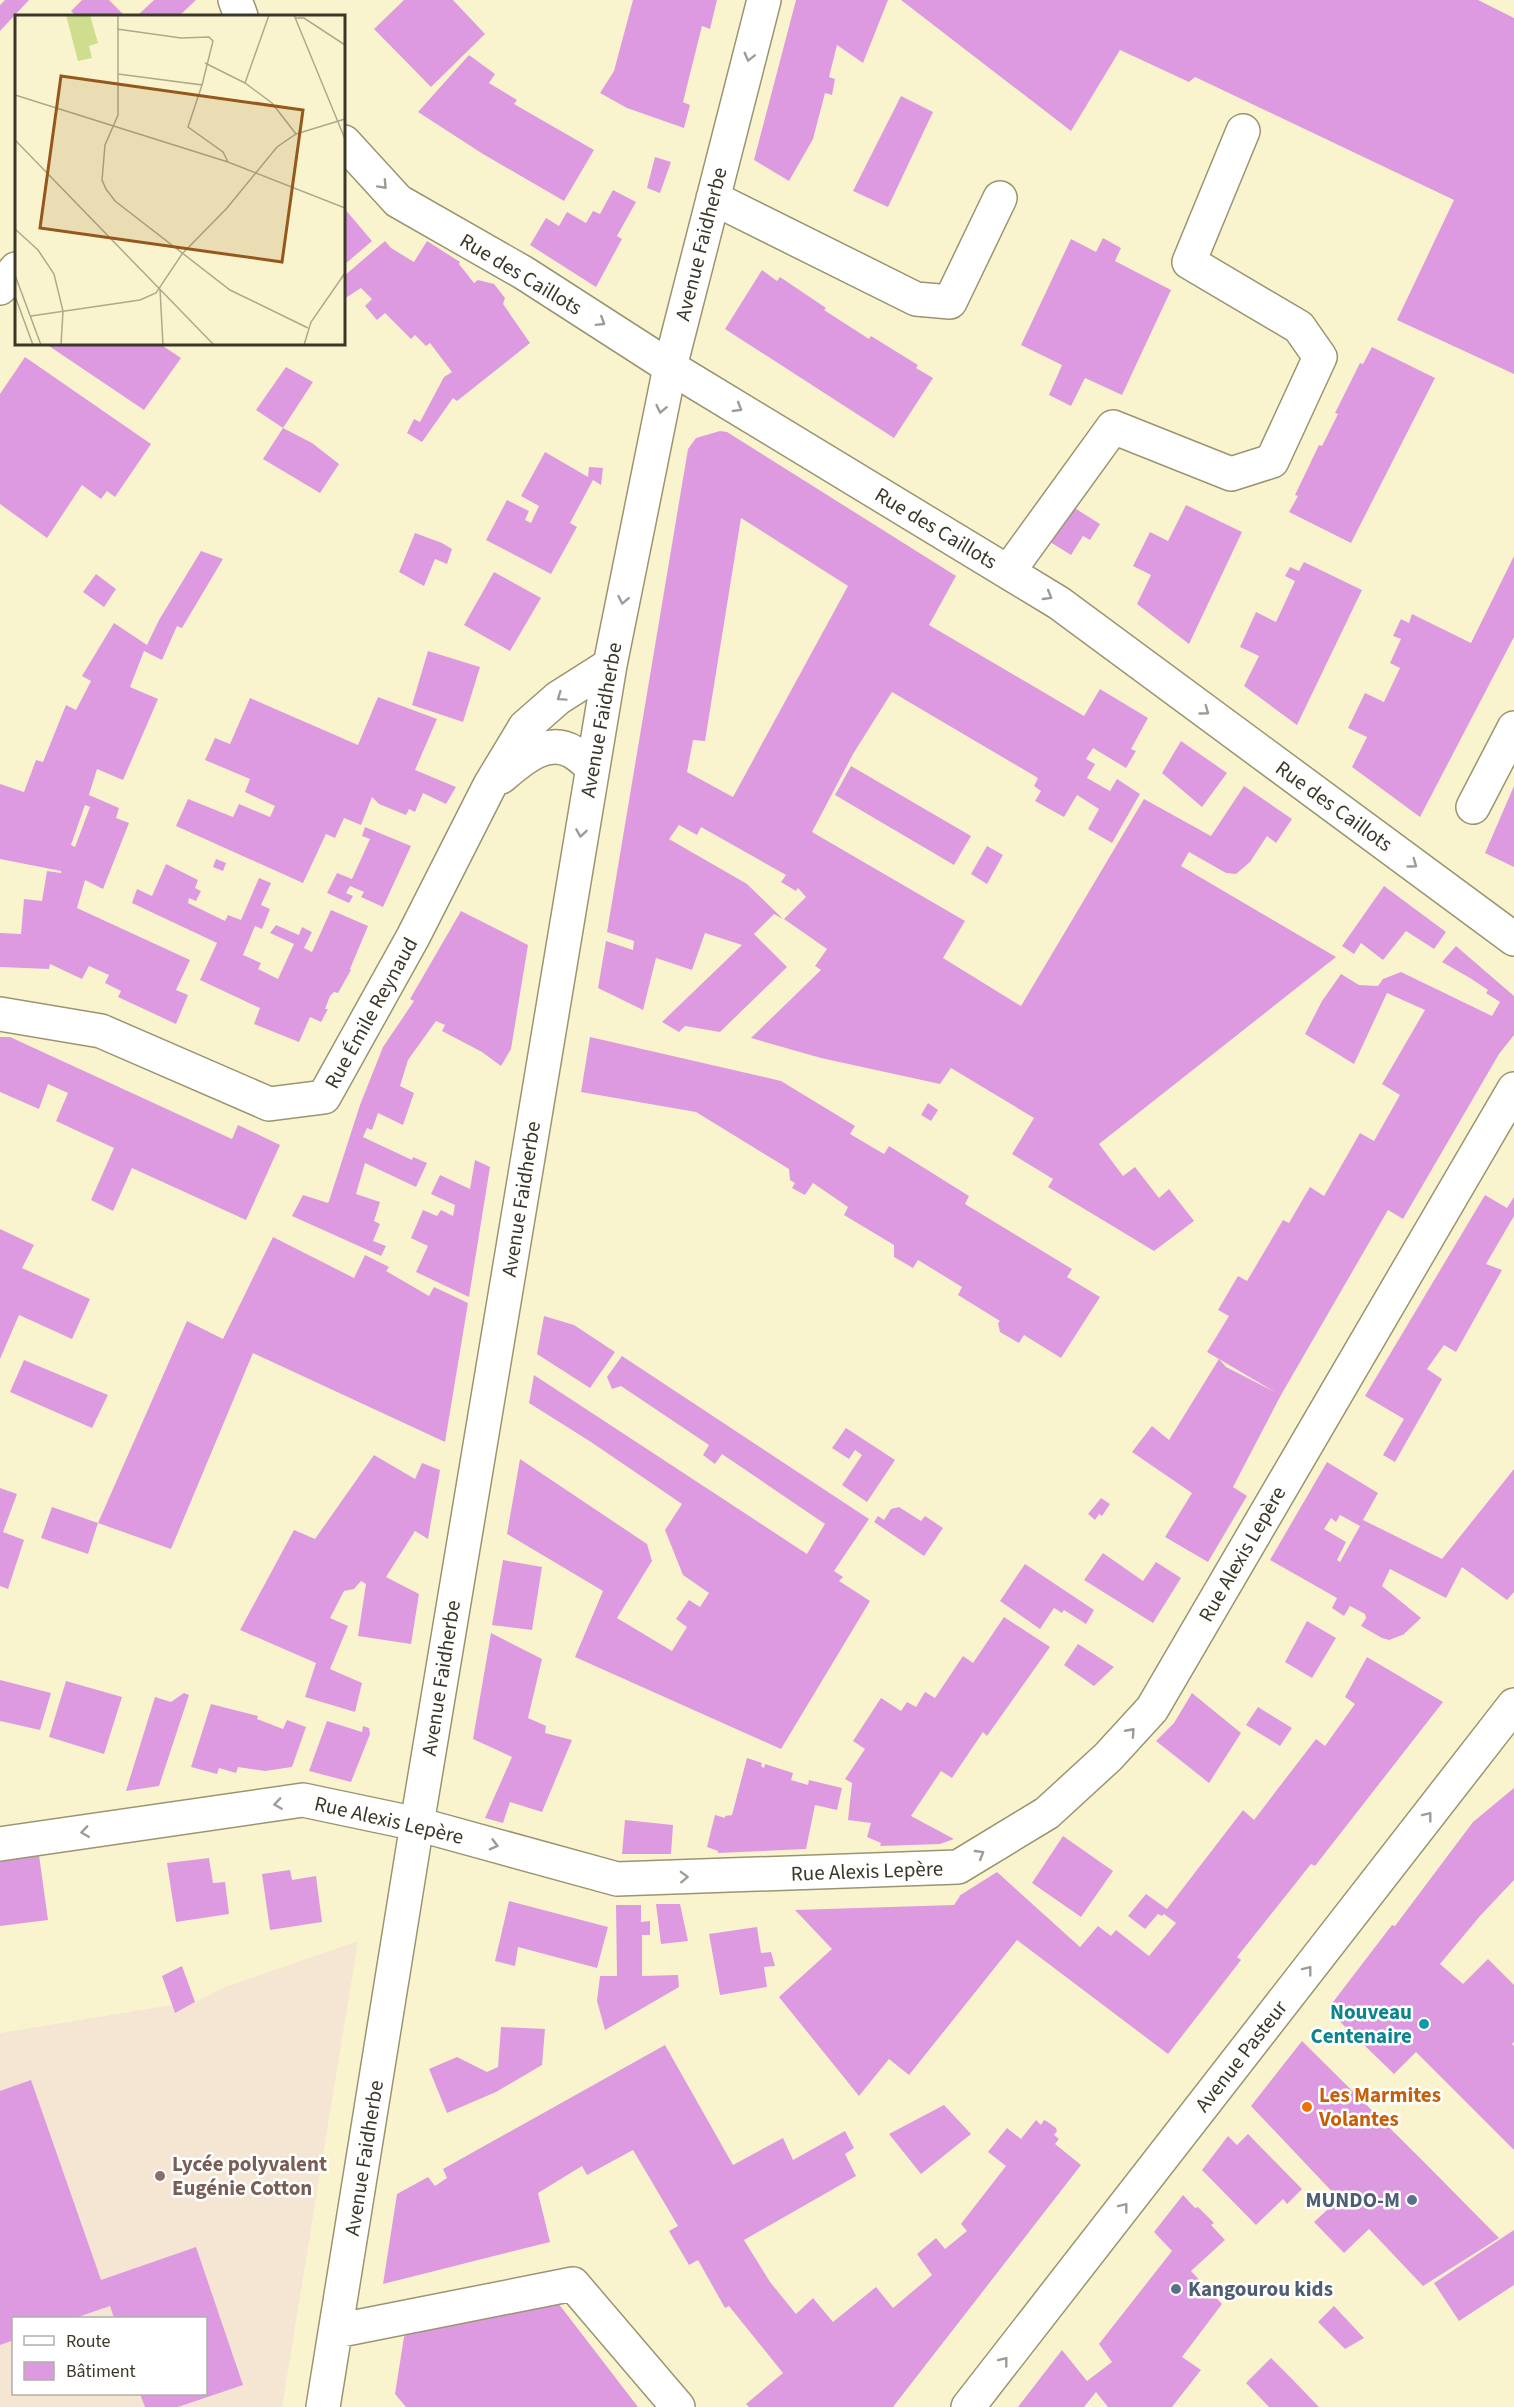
<svg xmlns="http://www.w3.org/2000/svg" width="1514" height="2407" viewBox="0 0 1514 2407" font-family="'Source Sans 3',sans-serif">
  <rect width="100%" height="100%" fill="#faf4ce"/>
  <!-- education -->
  <path fill="#f5e6d3" fill-rule="evenodd" d="M358 1941 282 2407H0V2033L172 2005 175 2012 225 1987ZM14 2318H206V2394H14Z"/>
  <!-- building -->
  <path fill="#dd9ae1" fill-rule="evenodd" d="M5 0H29L0 31V5Z
    M82 0H109L125 16H76L71 11Z
    M154 0H196L179 16H137Z
    M404 0H453L485 34 431 87 374 29Z
    M633 0H717L710 29 702 26 683 102 690 105 684 128 627 108 600 93 614 71Z
    M796 0H888L863 63 837 45 829 77 835 79 832 95 825 93 813 139 789 181 754 160Z
    M901 0H1478L1514 18V374L1397 320 1454 200 1195 77 1189 82 1120 50 1071 131Z
    M469 55 495 74 489 83 517 100 514 104 594 150 564 201 483 154 418 112Z
    M901 96 933 112 888 207 853 191Z
    M655 157 671 162 660 193 647 188Z
    M613 190 636 202 617 236 622 239 596 287 530 245 546 218 559 226 567 212 586 223 593 211 600 214Z
    M344 208 372 241 344 265Z
    M1103 238 1121 248 1115 261 1171 290 1122 395 1085 378 1071 406 1049 395 1062 365 1021 345 1071 239 1096 252Z
    M385 241 391 248 414 262 427 241 460 262 459 264 474 283 478 280 494 284 505 298 503 304 530 343 457 401 453 398 422 442 407 433 414 419 420 422 444 377 452 372 430 343 426 346 415 335 411 339 385 313 377 320 365 306 372 299 361 288 344 299V276Z
    M762 270 777 281 780 277 826 308 824 310 869 339 871 336 918 365 916 368 933 378 894 438 725 329Z
    M46 344H160L181 358 144 410Z
    M1372 347 1435 378 1351 543 1289 512 1298 496 1295 495 1319 445 1322 446 1338 414 1335 413 1360 363 1363 364Z
    M25 357 151 444 115 497 107 491 101 499 82 485 47 538 0 504V394Z
    M286 367 313 382 283 428 312 443 339 464 320 493 263 459 283 428 256 410Z
    M720 431 727 432 956 576 929 625 1084 716 1100 689 1148 718 1131 749 1136 751 1126 768 1093 748 1086 759 1095 764 1087 778 1110 791 1117 779 1140 794 1112 843 1088 829 1099 809 1077 795 1064 817 1035 801 1041 791 1034 786 1038 778 892 692 853 754 812 832 965 921 943 958 1021 1006 1144 799 1211 836 1244 786 1292 819 1276 843 1267 836 1250 862 1236 874 1226 873 1189 852 1181 866 1336 957 1099 1144 1123 1176 1135 1167 1159 1198 1169 1189 1194 1221 1154 1251 1048 1187 1053 1179 1012 1154 1034 1118 951 1068 940 1084 821 1058 751 1038 821 970 815 966 827 949 784 919 806 897 798 888 796 891 781 882 786 875 701 827 697 835 679 825 669 839 747 884 783 919 774 914 754 934 787 967 720 1032 685 1026 679 1032 662 1022 742 945 705 933 692 970 656 958 643 1010 598 988 606 941 633 950 634 941 607 932 688 449 696 438ZM741 518 848 586 733 797 687 772 693 740 705 741Z
    M545 452 588 477 589 467 603 468 601 485 593 480 570 523 577 527 551 574 486 540 507 500 529 511 525 520 531 523 539 506 521 496Z
    M1186 505 1242 532 1189 644 1137 604 1151 575 1133 566 1150 532 1168 541Z
    M1073 507 1100 524 1090 540 1083 536 1071 555 1050 542Z
    M415 533 442 543 452 549 447 564 435 559 424 586 399 572Z
    M201 551 223 559 182 628 177 626 162 660 144 651 130 687 158 699 123 780 97 769 89 795 119 808 116 818 129 823 103 889 85 880 77 908 190 960 176 990 188 995 176 1024 118 997 121 991 105 983 109 975 89 966 82 979 50 964 49 969 0 967V933L21 934 24 899 42 901 47 871 61 873V871L0 859V784L24 792 36 760 43 762 66 705 76 710 91 681 82 676 114 623 147 645 159 620ZM85 805 90 807 75 847 71 845Z
    M1514 556V637L1420 817 1352 767 1367 737 1348 728 1365 693 1384 702 1400 668 1390 663 1401 639 1393 636 1401 619 1409 623 1412 614 1471 643Z
    M1304 562 1362 590 1297 725 1244 686 1259 656 1240 647 1256 612 1276 622 1295 581 1285 576 1290 567 1299 571Z
    M494 572 541 598 510 651 464 625Z
    M96 574 116 589 104 607 83 592Z
    M428 651 480 667 463 722 412 705Z
    M378 697 437 719 415 770 456 787 446 804 423 793 415 812 409 809 406 815 379 804 372 797 361 825 344 818 335 838 326 834 303 883 176 826 188 799 233 817 239 804 270 817 275 806 245 792 250 779 205 760 215 738 230 744 250 698 358 745Z
    M1181 741 1227 773 1202 807 1162 773Z
    M851 766 971 836 954 865 835 795Z
    M1514 786V867L1485 853Z
    M365 827 411 846 383 907 361 897 364 892 350 886 346 893 353 896 349 903 327 893 337 873 352 879 370 839 362 836Z
    M987 846 1003 855 987 884 971 874Z
    M216 859 226 863 223 871 213 867Z
    M166 864 198 880 195 888 201 891 196 901 189 898 188 903 225 921 228 915 241 920 259 878 271 883 261 905 270 909 262 929 255 926 243 955 261 963 258 969 278 979 294 944 270 933 276 925 299 935 302 927 312 932 304 948 312 952 331 910 368 926 350 969 351 970 338 993 334 992 330 996 325 1009H328L321 1022 310 1017 299 1042 254 1024 260 1008 200 980 217 943 132 903 137 889 152 896Z
    M1384 886 1446 932 1434 949 1406 931 1383 960 1361 943 1354 954 1342 946Z
    M461 911 528 945 511 1049 501 1066 482 1052 442 1031 445 1025 436 1021 408 1060 400 1086 414 1093 403 1125 378 1113 372 1130 367 1128 363 1137 412 1160 413 1157 427 1163 416 1187 365 1163 356 1194 380 1202 374 1221 380 1224 373 1241 386 1246 381 1256 292 1216 303 1195 328 1203 329 1201 360 1105 383 1047 414 1001 410 999Z
    M1456 946 1514 996V1035L1499 1054 1403 1219 1388 1210 1281 1395 1233 1487 1247 1496 1208 1562 1165 1537 1192 1493 1132 1452 1152 1426 1169 1440 1219 1359 1207 1352 1229 1316 1218 1310 1238 1276 1247 1281 1283 1220 1289 1223 1310 1187 1324 1196 1360 1133 1374 1141 1400 1095 1382 1084 1425 1010 1387 993 1354 1064 1305 1034 1322 1001 1341 974 1359 985 1378 986 1383 979 1401 972 1492 1016 1500 1002 1486 993 1488 990 1470 978 1442 962ZM1219 1359 1275 1392 1226 1367Z
    M0 1037H10L232 1139 238 1125 280 1145 246 1220 132 1168 113 1211 91 1200 114 1148 56 1121 68 1093 48 1084 39 1109 0 1092Z
    M590 1037 781 1081 855 1126 850 1134 884 1154 889 1146 969 1196 965 1204 1072 1269 1067 1277 1100 1297 1061 1358 1024 1335 1019 1343 1000 1332 998 1323 1000 1321 958 1295 962 1287 918 1260 913 1268 894 1257V1245L844 1215 848 1207 813 1183 805 1195 792 1188 795 1183 790 1180 789 1169 696 1112 581 1092Z
    M928 1103 938 1110 931 1121 921 1115Z
    M475 1160 490 1167 469 1297 416 1272 428 1246 411 1238 423 1210 437 1216 441 1210 453 1216 455 1205 431 1194 440 1175 470 1189Z
    M1485 1195 1507 1208 1514 1197V1216L1486 1264 1502 1270 1456 1352 1444 1345 1427 1369 1442 1379 1395 1462 1383 1455 1404 1419 1365 1396Z
    M0 1229 34 1245 22 1268 90 1299 72 1339 19 1315 0 1359Z
    M273 1237 354 1278 365 1255 389 1267 386 1271 429 1296 434 1287 468 1303 445 1442 253 1353 171 1549 98 1523 187 1321 223 1339Z
    M544 1316 574 1325 615 1352 590 1388 537 1354Z
    M622 1356 869 1519 834 1571 843 1577 839 1581 870 1601 781 1749 575 1657 603 1591 507 1534 520 1459 647 1544 652 1561 617 1618 672 1651 687 1627 676 1619 689 1600 700 1607 709 1593 683 1575 665 1530 682 1504 591 1442 529 1403 534 1375 807 1554 825 1524 722 1454 715 1464 703 1455 709 1445 621 1386 612 1389 607 1377Z
    M24 1360 108 1395 92 1428 10 1392Z
    M846 1428 895 1460 867 1502 842 1485 862 1455 855 1450 849 1459 832 1448Z
    M374 1455 415 1479 422 1463 440 1470 428 1539 415 1531 386 1577 419 1594 411 1644 358 1636 366 1584 361 1581 354 1589 344 1591 330 1618 348 1626 330 1669 362 1683 355 1712 305 1697 316 1663 240 1630 294 1530 315 1539Z
    M1327 1462 1378 1493 1363 1520 1442 1559 1514 1469V1592L1507 1600 1462 1567 1446 1598 1390 1569 1382 1586 1421 1618 1404 1634H1405L1389 1640 1382 1638 1361 1626 1366 1618 1365 1614 1350 1606 1344 1616 1332 1608 1337 1598 1270 1560ZM1340 1515 1360 1526 1340 1562 1337 1560 1346 1542 1324 1529 1331 1518 1336 1522Z
    M0 1488 17 1494 3 1532 24 1540 8 1589 0 1586Z
    M1101 1498 1110 1504 1102 1516 1099 1514 1095 1520 1088 1514Z
    M52 1507 98 1523 88 1554 41 1538Z
    M899 1507 921 1521 925 1516 943 1528 924 1556 874 1522 878 1516 884 1520 891 1509Z
    M1103 1553 1143 1581 1156 1562 1181 1578 1153 1623 1084 1580Z
    M503 1560 542 1567 532 1630 492 1625Z
    M1025 1564 1094 1610 1086 1624 1064 1610 1062 1613 1054 1608 1040 1629 1000 1601Z
    M1004 1617 1050 1647 987 1736 983 1732 952 1778 941 1771 911 1816 954 1839 940 1844 880 1846 881 1843 867 1837 871 1823 848 1820 852 1783 845 1779 865 1749 853 1741 881 1698 901 1711 907 1702 916 1707 925 1692 935 1698 963 1656 973 1663Z
    M1307 1621 1336 1638 1312 1678 1285 1662Z
    M491 1633 542 1659 528 1718 546 1726 545 1733 572 1740 542 1812 510 1802 503 1823 485 1818 512 1757 473 1739Z
    M1078 1644 1114 1667 1094 1686 1064 1665Z
    M1367 1657 1443 1702 1315 1866 1311 1864 1237 1957 1241 1960 1168 2054 1017 1940 909 2075 889 2059 859 2096 779 1997 832 1949 795 1910 954 1905 960 1896H959L997 1872 1080 1947 1098 1926 1111 1936 1116 1930 1149 1956 1176 1923 1164 1914 1162 1916 1158 1914 1145 1929 1128 1916 1146 1894 1167 1909 1243 1810 1254 1820 1316 1739 1325 1746 1355 1704 1345 1697Z
    M0 1680 51 1693 40 1730 0 1721Z
    M66 1681 122 1697 104 1754 49 1737Z
    M184 1693 189 1695 159 1786 126 1791 155 1697 171 1702Z
    M1192 1693 1241 1733 1209 1783 1156 1741 1174 1723Z
    M211 1704 258 1716 257 1719 283 1729 287 1720 306 1727 292 1767 265 1771 238 1767 236 1773 219 1768 217 1774 191 1767Z
    M1258 1707 1292 1728 1280 1746 1246 1725Z
    M327 1721 362 1732 363 1726 369 1728 370 1734 351 1782 309 1771Z
    M747 1758 762 1763 761 1766 764 1768 765 1764 793 1773 791 1780 808 1785 809 1780 842 1788 837 1810 815 1805 806 1849 718 1853V1851L707 1847 715 1815 725 1818V1816L732 1815Z
    M1514 1788V1880L1480 1916 1440 1964 1463 1984 1488 1959 1514 1985V2042L1512 2044 1514 2046V2150L1416 2052 1394 2074 1333 2015 1336 2012 1330 2006 1392 1925 1395 1926 1473 1822Z
    M625 1820 673 1825 671 1854H622Z
    M1063 1836 1113 1871 1081 1917 1032 1883Z
    M39 1855 48 1920 0 1926V1861Z
    M209 1858 213 1883 225 1882 229 1914 176 1922 167 1863Z
    M290 1870 292 1880 316 1876 322 1922 270 1930 262 1874Z
    M509 1901 608 1927 597 1968 518 1947 515 1966 495 1961Z
    M656 1904H680L688 1941 661 1944Z
    M616 1905H641V1922L650 1921V1935H642V1976L678 1975 679 1987 605 2030 597 2001 600 1976H617Z
    M757 1927 761 1953 771 1952 775 1966 764 1967 767 1987 720 1995 709 1934Z
    M182 1966 195 2002 175 2013 162 1976Z
    M501 2027 545 2029 542 2065 496 2092 447 2113 429 2069 457 2057 487 2072 498 2067Z
    M1302 2041 1423 2161 1499 2238 1423 2286 1369 2229 1344 2253 1314 2222 1339 2199 1251 2106Z
    M665 2045 733 2165 783 2138 793 2160 845 2131 854 2148 845 2154 856 2176 744 2240 770 2282 796 2314 813 2298 833 2322 876 2287 893 2308 932 2275 917 2254 936 2238 945 2249 967 2231 961 2224 1006 2166 988 2152 1007 2128 1021 2139 1036 2120 1041 2125 1044 2120 1048 2122 1056 2128 1057 2131 1054 2135 1059 2139 1055 2144 1081 2165 893 2407H749L746 2404 783 2373 729 2306 725 2308 698 2260 689 2265 669 2231 678 2226 633 2150 587 2175 582 2166 538 2193 550 2242 383 2284 397 2194 428 2177 435 2186 447 2178 443 2169Z
    M31 2080 101 2280 196 2247 243 2385 178 2407H145L140 2394H206V2318H114L110 2306 75 2318H14V2340L0 2345V2091Z
    M944 2105 971 2134 921 2174 889 2134Z
    M1248 2134 1302 2189 1287 2204 1283 2199 1256 2225 1202 2170 1228 2136 1237 2145Z
    M1183 2195 1195 2208 1198 2207 1214 2223 1211 2225 1225 2240 1191 2271 1222 2304 1182 2357 1201 2370 1172 2407H1108L1096 2392 1084 2407H1018L1062 2350 1087 2381 1112 2362 1099 2344 1172 2251 1154 2232Z
    M1514 2230V2285L1459 2321 1434 2283Z
    M558 2303 638 2407H406L395 2394 404 2337 408 2332Z
    M1334 2306 1364 2338 1345 2349 1318 2322Z
    M1271 2358 1293 2380 1319 2407H1269L1246 2383Z"/>
  <g fill="none" stroke-linecap="round" stroke-linejoin="round">
    <defs>
      <path id="minor" d="M235 0 241 16
        M344 142 398 201 524 273 670 367 1059 603 1514 939
        M713 198 916 299 950 302 1000 198
        M0 288 16 269
        M1008 572 1113 427 1231 474 1272 461 1320 357 1299 327 1189 262 1243 131
        M501 777C520 761 547 736 573 752 580 756 586 762 592 767
        M1473 807 1514 728
        M0 1014 101 1031 269 1104 324 1097 413 937 490 785 525 727 558 698 610 665
        M0 1844 303 1800 417 1824 617 1879 958 1867 1047 1813 1108 1757 1152 1709 1514 1089
        M336 2331 573 2284 678 2407
        M323 2407 417 1824 610 665 670 367 764 0
        M968 2407 1514 1705"/>
    </defs>
    <!-- minor casing -->
    <use href="#minor" stroke="#9b9472" stroke-width="36"/>
    <!-- minor -->
    <use href="#minor" stroke="#fff" stroke-width="33"/>
  </g>
  <!-- one-way arrows -->
  <defs><path id="oneway-chevron" d="M-2-3.5L2.5 0L-2 3.5" fill="none" stroke-width="1.6" stroke-linecap="round" stroke-linejoin="round" transform="scale(1.5)"/></defs>
  <g stroke="#9d9c94">
    <use href="#oneway-chevron" transform="translate(749 57) rotate(104)"/>
    <use href="#oneway-chevron" transform="translate(383 185) rotate(47)"/>
    <use href="#oneway-chevron" transform="translate(601 322) rotate(32)"/>
    <use href="#oneway-chevron" transform="translate(738 408) rotate(31)"/>
    <use href="#oneway-chevron" transform="translate(661 409) rotate(102)"/>
    <use href="#oneway-chevron" transform="translate(1048 596) rotate(31)"/>
    <use href="#oneway-chevron" transform="translate(623 600) rotate(101)"/>
    <use href="#oneway-chevron" transform="translate(561 697) rotate(145)"/>
    <use href="#oneway-chevron" transform="translate(1205 711) rotate(36)"/>
    <use href="#oneway-chevron" transform="translate(581 833) rotate(99)"/>
    <use href="#oneway-chevron" transform="translate(1413 864) rotate(36)"/>
    <use href="#oneway-chevron" transform="translate(1131 1732) rotate(-48)"/>
    <use href="#oneway-chevron" transform="translate(278 1804) rotate(172)"/>
    <use href="#oneway-chevron" transform="translate(1428 1816) rotate(-52)"/>
    <use href="#oneway-chevron" transform="translate(85 1832) rotate(172)"/>
    <use href="#oneway-chevron" transform="translate(494 1845) rotate(15)"/>
    <use href="#oneway-chevron" transform="translate(980 1854) rotate(-31)"/>
    <use href="#oneway-chevron" transform="translate(684 1877) rotate(-2)"/>
    <use href="#oneway-chevron" transform="translate(1308 1970) rotate(-52)"/>
    <use href="#oneway-chevron" transform="translate(1124 2207) rotate(-52)"/>
    <use href="#oneway-chevron" transform="translate(1004 2361) rotate(-52)"/>
  </g>
  <!-- markers -->
  <circle fill="#0f9aa8" stroke="#fff" stroke-width="2" cx="1424" cy="2024" r="6"/>
  <circle fill="#e8710a" stroke="#fff" stroke-width="2" cx="1307" cy="2107" r="6"/>
  <circle fill="#8d6e63" stroke="#fff" stroke-width="2" cx="160" cy="2176" r="6"/>
  <g fill="#5c6f8a" stroke="#fff" stroke-width="2">
    <circle cx="1412" cy="2200" r="6"/>
    <circle cx="1176" cy="2289" r="6"/>
  </g>
  <g text-anchor="middle" stroke-width="5" stroke-linejoin="round" paint-order="stroke">
    <!-- street labels -->
    <g font-size="21" fill="#3b382a" stroke="#fff">
      <text transform="translate(701 244) rotate(-76)" y="7">Avenue Faidherbe</text>
      <text transform="translate(521 274) rotate(31)" y="7">Rue des Caillots</text>
      <text transform="translate(936 528) rotate(31)" y="7">Rue des Caillots</text>
      <text transform="translate(601 720) rotate(-80)" y="7">Avenue Faidherbe</text>
      <text transform="translate(1334 806) rotate(36)" y="7">Rue des Caillots</text>
      <text transform="translate(371 1013) rotate(-61)" y="7">Rue Émile Reynaud</text>
      <text transform="translate(521 1199) rotate(-81)" y="7">Avenue Faidherbe</text>
      <text transform="translate(1242 1554) rotate(-60)" y="7">Rue Alexis Lepère</text>
      <text transform="translate(441 1678) rotate(-81)" y="7">Avenue Faidherbe</text>
      <text transform="translate(389 1820) rotate(13)" y="7">Rue Alexis Lepère</text>
      <text transform="translate(867 1871) rotate(-2)" y="7">Rue Alexis Lepère</text>
      <text transform="translate(1241 2056) rotate(-52)" y="7">Avenue Pasteur</text>
      <text transform="translate(364 2158) rotate(-81)" y="7">Avenue Faidherbe</text>
    </g>
    <!-- culture labels -->
    <g font-size="21" font-weight="bold" fill="#0d838f" stroke="#fff" text-anchor="end">
      <text x="1412" y="2019">Nouveau<tspan x="1412" dy="24">Centenaire</tspan></text>
    </g>
    <!-- food labels -->
    <g font-size="21" font-weight="bold" fill="#c56008" stroke="#fff" text-anchor="start">
      <text x="1319" y="2102">Les Marmites<tspan x="1319" dy="24">Volantes</tspan></text>
    </g>
    <!-- education labels -->
    <g font-size="21" font-weight="bold" fill="#785e54" stroke="#fff" text-anchor="start">
      <text x="172" y="2171">Lycée polyvalent<tspan x="172" dy="24">Eugénie Cotton</tspan></text>
    </g>
    <!-- service labels -->
    <g font-size="21" font-weight="bold" fill="#4e5e75" stroke="#fff" text-anchor="end">
      <text x="1400" y="2207">MUNDO-M</text>
      <text x="1188" y="2296" text-anchor="start">Kangourou kids</text>
    </g>
  </g>
  <!-- overview -->
  <g transform="translate(15 15)">
    <rect width="330" height="330" fill="#faf4ce"/>
    <path d="M51 0H75L83 28 74 31 77 43 63 46Z" fill="#cedd8e"/>
    <path fill="none" stroke="#aea98c" stroke-width="1.5" d="M103 0V100L90 130 87 165 91 174 100 186 215 275 293 313M279 0 330 124M280 3H289L330 30M102 14 166 23 194 22 198 26 187 70M190 48 230 68 257 88 281 119M103 59 187 70 173 112 208 137 213 147M230 68 254 0M0 80 213 147 330 193M0 125 199 330M0 214 23 235 39 259 48 296 46 330M0 260 26 330M145 274 148 330M0 281 18 330M16 301 125 285 141 278 167 239 212 193 262 132 281 119 330 104M289 330 296 307 330 258"/>
    <path fill="#95581c" fill-opacity="0.15" stroke="#95581c" stroke-width="3" d="M46 61 288 95 267 247 25 213Z"/>
    <rect width="330" height="330" fill="none" stroke="#3b382a" stroke-width="3"/>
  </g>
  <!-- legend -->
  <rect x="12" y="2317" width="195" height="78" fill="#ffffff" stroke="#b1afaa" stroke-width="1.5"/>
  <rect x="24" y="2336" width="30" height="9" fill="#ffffff" stroke="#b1afaa" stroke-width="1.5"/>
  <text x="66" y="2347" font-size="18" fill="#3b382a">Route</text>
  <rect x="24" y="2362" width="30" height="18" fill="#dd9ae1" stroke="#b1afaa" stroke-width="1.5"/>
  <text x="66" y="2377" font-size="18" fill="#3b382a">Bâtiment</text>
</svg>
